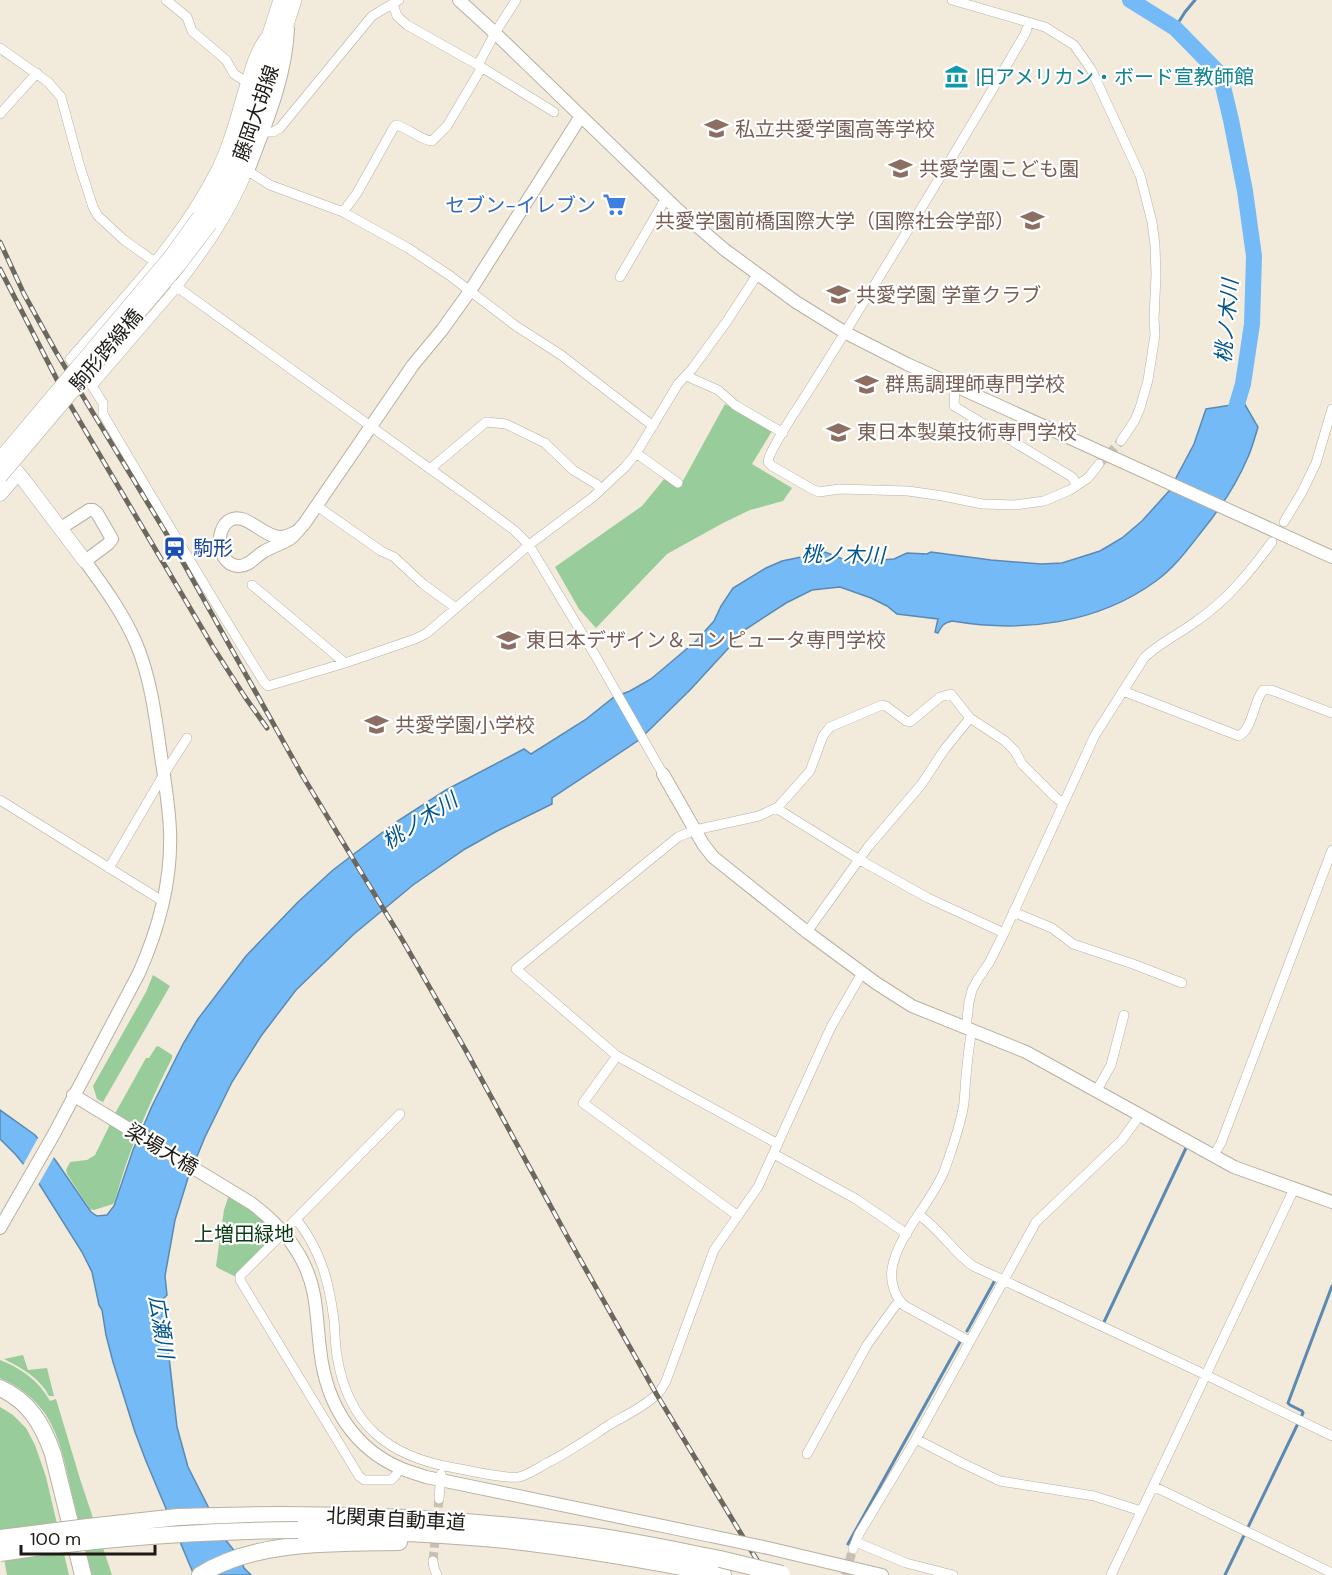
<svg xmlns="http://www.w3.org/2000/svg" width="1332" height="1575" viewBox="0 0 1332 1575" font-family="'DM Sans','Noto Sans JP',sans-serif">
  <rect width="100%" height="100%" fill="#f2eada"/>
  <!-- green -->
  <path fill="#98cc9a" d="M725 404 772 431 752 464 792 488 783 501 750 510 723 523 667 554 596 628 579 609 555 567 642 506 665 478 679 488Z
    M153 975 170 986 103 1102 97 1099 93 1086 146 992Z
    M158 1046 172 1055V1058C149 1104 128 1151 115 1201L113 1204 94 1210 90 1209 67 1174 66 1170 70 1162 87 1160 95 1155 117 1110 146 1058H149L156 1047Z
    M229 1195 254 1212 277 1234 236 1277 218 1268 216 1266 224 1210Z
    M23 1355 28 1370 47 1368 54 1396H49C40 1378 22 1368 4 1359Z
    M0 1360C21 1368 39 1381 50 1401L56 1399 80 1479 112 1575H92C85 1548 79 1521 72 1494 66 1468 61 1438 46 1415 35 1399 18 1385 0 1378Z
    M0 1407 13 1415 26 1428 35 1445 46 1477 69 1575H7L0 1536Z"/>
  <!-- water -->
  <path fill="#74baf7" stroke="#5a8ab3" stroke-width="1.5" d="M1244 403 1258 427C1255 437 1252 448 1248 457 1237 483 1220 509 1202 531 1188 549 1175 567 1156 581 1097 624 1023 633 952 621 944 623 942 625 938 633L935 632 938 619 897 614 887 606 871 598 840 587 812 590 786 603 746 629 690 690 639 740 552 798V804L497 831 465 849 413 885 354 934 296 990 261 1036 232 1082 205 1137 188 1178 175 1220 165 1276 167 1295 164 1298 168 1348 177 1427 188 1467 224 1538 241 1559 244 1568 251 1575H194L146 1461 135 1432 113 1362 106 1335 102 1310 99 1305 92 1272 82 1252 38 1182 16 1155 0 1139V1110L35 1135 56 1161 91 1212 97 1216 107 1215 114 1206 133 1150 152 1106 183 1044 198 1019 246 956 298 902 333 870 396 822 446 790 524 749 531 754 585 720 614 697 630 691 651 679 696 641 714 621 721 606 733 588 766 568 782 561 825 552 850 562H856L869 559 881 560 894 559 907 553 927 554 931 552 991 560 1041 564 1062 563 1100 551 1122 538 1142 521 1169 491 1194 444 1206 409Z"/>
  <!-- pier -->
  <path fill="#f2eada" d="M39 1136 55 1155 37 1187 22 1167Z"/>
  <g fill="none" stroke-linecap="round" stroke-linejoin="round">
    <!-- stream -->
    <path stroke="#5a8ab3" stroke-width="3" d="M1175 28 1185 12 1195 0
      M1104 1322 1186 1148
      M967 1331 994 1282
      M848 1544 960 1342
      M1225 1575 1303 1413 1302 1411 1290 1405 1288 1403 1332 1286"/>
    <!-- river -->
    <path stroke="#74baf7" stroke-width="16" d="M1130 0 1175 28 1220 74 1231 120 1245 191 1254 256 1252 324 1243 384 1231 424"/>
    <!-- minor-tunnel -->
    <path stroke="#c7c0b3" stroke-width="9" stroke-dasharray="9 4.5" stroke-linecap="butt" d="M1099 464 1121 441
      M433 1561 439 1499
      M845 1575 853 1549"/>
    <defs>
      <path id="minor" d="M166 0 187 17 192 31 226 60 234 74 246 82
        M952 0 1045 27 1074 45 1091 69 1140 175 1152 222 1155 245 1156 275 1154 319 1155 335 1148 380 1140 408 1135 420 1121 441
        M393 4 397 16 407 25 478 65 554 112
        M1028 23 1026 32C957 151 886 267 813 384 805 397 768 451 768 462L772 466 812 489 819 492 839 489 908 491 943 496 982 504 1015 505 1044 501 1070 490 1088 478 1099 464
        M0 48 48 82 61 97 80 167 93 207 98 216 124 240 155 262 164 271
        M478 65 495 33 516 0
        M0 114 37 73
        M263 132H273L280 128 372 16 399 0
        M343 212 357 193 394 127 396 125C409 128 420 140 432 141L447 126 482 67
        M620 277 666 198
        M174 284 177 287C205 250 231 214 248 171L270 185 343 212 408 248 449 275 516 326 561 355 653 426
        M78 370 70 359C122 299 179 242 215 171 229 144 236 113 245 84 250 68 254 52 264 38
        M687 375 693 379 718 390 735 405 783 433
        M955 386 954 406 1072 477 1077 485
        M636 453 678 483
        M430 469 486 422 506 424 545 443 573 470 596 484 601 489
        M317 506 381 551 394 557 423 584 456 608
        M1284 522 1302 492 1316 463 1332 409
        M252 585 345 663
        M1123 691 1239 736C1253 728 1253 703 1263 690H1271L1332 713
        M663 774 595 655 529 545 514 530 472 499 177 287 92 386 103 403V414C156 504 209 594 264 682L268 686 345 663 415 639 427 633 529 545 593 497 625 467 635 455 678 384 692 369 727 321 757 275
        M0 800 164 902
        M776 808 858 859 928 898 1004 933
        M109 868 164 774 187 738
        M1013 912 1052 928 1073 944 1133 964 1182 983
        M807 932 868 847 921 785 944 750 970 718
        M966 1028 969 1002 972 990 978 979 989 963 1004 933 1095 735 1144 658C1159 643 1181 633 1198 620 1228 599 1250 572 1272 542
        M617 1056 583 1103 738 1216
        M1097 1090 1111 1065 1124 1015
        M778 1144 617 1056 516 969 678 837 695 830 759 816 778 807 810 771 823 736 830 727 882 705 886 706 906 721 910 722 940 697 951 694 970 718 1005 741 1015 751 1022 764 1055 797 1063 803
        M774 1154 856 1199 907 1234
        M1213 1156 1221 1143 1332 850
        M919 1215C940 1229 953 1252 973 1266L1206 1375 1332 1436
        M296 1219C321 1250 329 1282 334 1320 335 1332 335 1344 337 1356 348 1425 389 1457 455 1468 472 1471 503 1479 519 1477 528 1475 538 1468 547 1463 569 1452 589 1438 609 1425 624 1416 642 1408 655 1396 660 1392 663 1387 666 1381L714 1250 758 1187 831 1027 862 973
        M292 1223 400 1114
        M279 1237 240 1276V1280L359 1476 364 1480H391L396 1475 400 1468
        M969 1341 905 1306C895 1298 890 1282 892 1269 898 1233 932 1203 945 1169 952 1148 961 1125 964 1103 966 1078 967 1054 972 1030
        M916 1439 962 1463 1000 1481 1094 1496 1141 1511
        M807 1454 867 1345 895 1306 900 1302
        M1153 1486 1332 1573
        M439 1499 441 1474
        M856 1542 906 1563 953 1575
        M853 1549 859 1534 916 1439 1036 1222 1121 1141 1140 1115
        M433 1561 434 1568 437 1575
        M1111 1575 1294 1189"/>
      <path id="tertiary" d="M459 0 495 33 677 209 725 250 796 302 846 333 907 364 1332 557
        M248 171C265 126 286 78 288 29
        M298 531C293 533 287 537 281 537 264 538 245 511 230 520 213 530 218 566 239 566 249 566 255 557 263 552 271 547 279 545 288 540 294 537 299 529 304 524L413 365 442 330 470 291 581 116
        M663 774 703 844 713 857 807 932 876 983 912 1006 1026 1052 1234 1167 1332 1202
        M73 1095 251 1203C282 1226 307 1256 314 1295 318 1317 318 1340 322 1363 330 1409 356 1449 400 1468 409 1472 418 1474 426 1477L711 1536
        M0 1228 54 1134 139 973C159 928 172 881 170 831 169 804 164 777 160 749 155 713 150 676 136 643 123 613 104 587 85 561L108 544 112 539 97 513 93 510H89L61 528
        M768 1548 882 1575"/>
      <path id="secondary" d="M1 459 18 473 26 483 85 561
        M0 494 18 473"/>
      <path id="primary" d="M200 217 219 184 233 149 281 0
        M210 223 229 190 244 154 294 0"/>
      <path id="motorway" d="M0 1388C29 1401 43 1425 53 1454L83 1575
        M178 1517C313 1512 447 1516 581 1534 628 1540 674 1550 720 1559
        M298 1530C370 1531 442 1533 514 1541 584 1549 653 1561 723 1575
        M200 1575C255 1540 335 1543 399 1542"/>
    </defs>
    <!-- minor casing -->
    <use href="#minor" stroke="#b8b1a2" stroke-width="10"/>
    <!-- tertiary casing -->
    <use href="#tertiary" stroke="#b8b1a2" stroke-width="14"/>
    <!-- secondary casing -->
    <use href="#secondary" stroke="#b8b1a2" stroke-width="15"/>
    <!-- primary casing -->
    <use href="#primary" stroke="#b8b1a2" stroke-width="16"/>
    <!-- motorway casing -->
    <use href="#motorway" stroke="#b8b1a2" stroke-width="18"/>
    <!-- minor -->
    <use href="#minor" stroke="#fff" stroke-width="9"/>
    <!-- tertiary -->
    <use href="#tertiary" stroke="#fff" stroke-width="12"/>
    <!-- secondary -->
    <use href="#secondary" stroke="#fff" stroke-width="14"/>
    <!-- primary -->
    <use href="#primary" stroke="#fff" stroke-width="15"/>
    <!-- motorway -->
    <use href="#motorway" stroke="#fff" stroke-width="16"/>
    <defs>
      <path id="rail" d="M0 242 24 294 56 352 175 548 302 775 403 941 465 1049 568 1238 657 1395 766 1575
        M0 269 69 403 213 647 245 697 267 728"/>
    </defs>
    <!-- rail casing -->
    <use href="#rail" stroke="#6c685e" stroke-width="5"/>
    <!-- rail -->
    <use href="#rail" stroke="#fff" stroke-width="3" stroke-dasharray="9" stroke-linecap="butt"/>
    <defs>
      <path id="tertiary-bridge" d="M711 1536 768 1548"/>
      <path id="primary-bridge" d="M0 460 171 257 200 217
        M0 476 179 264 210 223"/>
      <path id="motorway-bridge" d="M0 1538 88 1527 178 1517
        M0 1553C99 1538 198 1531 298 1530
        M720 1559 782 1574"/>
    </defs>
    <!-- tertiary-bridge casing -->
    <use href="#tertiary-bridge" stroke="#b8b1a2" stroke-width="14" stroke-linecap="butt"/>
    <!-- primary-bridge casing -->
    <use href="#primary-bridge" stroke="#b8b1a2" stroke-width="16" stroke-linecap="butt"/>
    <!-- motorway-bridge casing -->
    <use href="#motorway-bridge" stroke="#b8b1a2" stroke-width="18" stroke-linecap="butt"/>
    <!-- tertiary-bridge -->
    <use href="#tertiary-bridge" stroke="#fff" stroke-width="12"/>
    <!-- primary-bridge -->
    <use href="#primary-bridge" stroke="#fff" stroke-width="15"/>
    <!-- motorway-bridge -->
    <use href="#motorway-bridge" stroke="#fff" stroke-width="16"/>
  </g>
  <!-- icons -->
  <defs>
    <symbol id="museum-bare" viewBox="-9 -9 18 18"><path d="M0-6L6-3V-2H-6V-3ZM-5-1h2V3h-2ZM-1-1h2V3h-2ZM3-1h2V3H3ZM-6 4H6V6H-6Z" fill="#0f9aa8" stroke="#fff" stroke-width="2.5" paint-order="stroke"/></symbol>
    <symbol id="school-bare" viewBox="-9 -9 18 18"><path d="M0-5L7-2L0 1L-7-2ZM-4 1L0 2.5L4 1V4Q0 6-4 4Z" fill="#8d6e63" stroke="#fff" stroke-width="2.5" paint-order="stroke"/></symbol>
    <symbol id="supermarket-bare" viewBox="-9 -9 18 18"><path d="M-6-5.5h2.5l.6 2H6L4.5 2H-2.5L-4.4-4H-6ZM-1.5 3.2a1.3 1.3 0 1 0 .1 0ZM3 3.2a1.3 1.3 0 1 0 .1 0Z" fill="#3f7fe0" stroke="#fff" stroke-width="2.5" paint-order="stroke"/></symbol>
    <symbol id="university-bare" viewBox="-9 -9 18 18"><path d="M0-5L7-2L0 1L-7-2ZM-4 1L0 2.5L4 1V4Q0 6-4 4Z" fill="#8d6e63" stroke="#fff" stroke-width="2.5" paint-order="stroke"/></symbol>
    <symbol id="station-bare" viewBox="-9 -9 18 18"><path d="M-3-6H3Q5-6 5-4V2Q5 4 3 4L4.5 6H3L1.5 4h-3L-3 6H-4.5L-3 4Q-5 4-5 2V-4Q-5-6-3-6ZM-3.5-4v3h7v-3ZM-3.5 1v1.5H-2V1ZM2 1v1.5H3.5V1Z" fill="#1a4fb4" stroke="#fff" stroke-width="2.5" paint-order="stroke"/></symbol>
  </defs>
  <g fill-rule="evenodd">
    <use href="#museum-bare" x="940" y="60" width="33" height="33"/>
    <use href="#school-bare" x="700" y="112" width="33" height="33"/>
    <use href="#school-bare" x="884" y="152" width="33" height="33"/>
    <use href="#supermarket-bare" x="598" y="188" width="33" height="33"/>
    <use href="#university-bare" x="1016" y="204" width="33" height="33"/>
    <use href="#school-bare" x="822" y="278" width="33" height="33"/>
    <use href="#school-bare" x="850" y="368" width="33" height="33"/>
    <use href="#school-bare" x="822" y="416" width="33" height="33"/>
    <use href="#station-bare" x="158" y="532" width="33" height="33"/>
    <use href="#school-bare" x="492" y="624" width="33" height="33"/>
    <use href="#school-bare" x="360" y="708" width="33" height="33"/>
  </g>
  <g text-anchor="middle" stroke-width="4.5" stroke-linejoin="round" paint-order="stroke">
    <!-- culture labels -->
    <g font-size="20" fill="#0d838f" stroke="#fff" text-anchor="start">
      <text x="975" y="84">旧アメリカン・ボード宣教師館</text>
    </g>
    <!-- street labels -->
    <g font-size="20" fill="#1d1a15" stroke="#fff">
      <text transform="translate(256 113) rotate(-71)" y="7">藤岡大胡線</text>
      <text transform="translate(106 350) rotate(-50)" y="7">駒形跨線橋</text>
      <text transform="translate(162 1149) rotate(31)" y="7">梁場大橋</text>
      <text transform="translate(396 1519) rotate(3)" y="7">北関東自動車道</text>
    </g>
    <!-- education labels -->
    <g font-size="20" fill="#785e54" stroke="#fff" text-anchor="start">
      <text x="735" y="136">私立共愛学園高等学校</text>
      <text x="919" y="176">共愛学園こども園</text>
      <text x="1015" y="228" text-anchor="end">共愛学園前橋国際大学（国際社会学部）</text>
      <text x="856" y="302">共愛学園 学童クラブ</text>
      <text x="885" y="391">群馬調理師専門学校</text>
      <text x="857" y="439">東日本製菓技術専門学校</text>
      <text x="526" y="647">東日本デザイン＆コンピュータ専門学校</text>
      <text x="395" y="732">共愛学園小学校</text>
    </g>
    <!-- shop labels -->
    <g font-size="20" fill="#366cbe" stroke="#fff" text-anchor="end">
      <text x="596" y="212">セブン-イレブン</text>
    </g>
    <!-- transit labels -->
    <g font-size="20" fill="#164399" stroke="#fff" text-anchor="start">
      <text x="193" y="555">駒形</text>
    </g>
    <!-- park labels -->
    <g font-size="20" fill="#0a3c13" stroke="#fff">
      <text x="244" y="1241">上増田緑地</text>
    </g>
    <!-- water labels -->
    <g font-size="21" font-style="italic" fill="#00558d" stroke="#fff">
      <text transform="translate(1227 321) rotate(-85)" y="7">桃ノ木川</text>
      <text transform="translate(843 555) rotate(1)" y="7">桃ノ木川</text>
      <text transform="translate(420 821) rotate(-33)" y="7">桃ノ木川</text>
      <text transform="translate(161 1327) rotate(81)" y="7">広瀬川</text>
    </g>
  </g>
  <!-- scale -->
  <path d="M21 1545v9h134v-9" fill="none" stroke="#1d1a15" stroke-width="3"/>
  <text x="30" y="1545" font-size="18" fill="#1d1a15" stroke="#ffffff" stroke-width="4.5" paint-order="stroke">100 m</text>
</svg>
